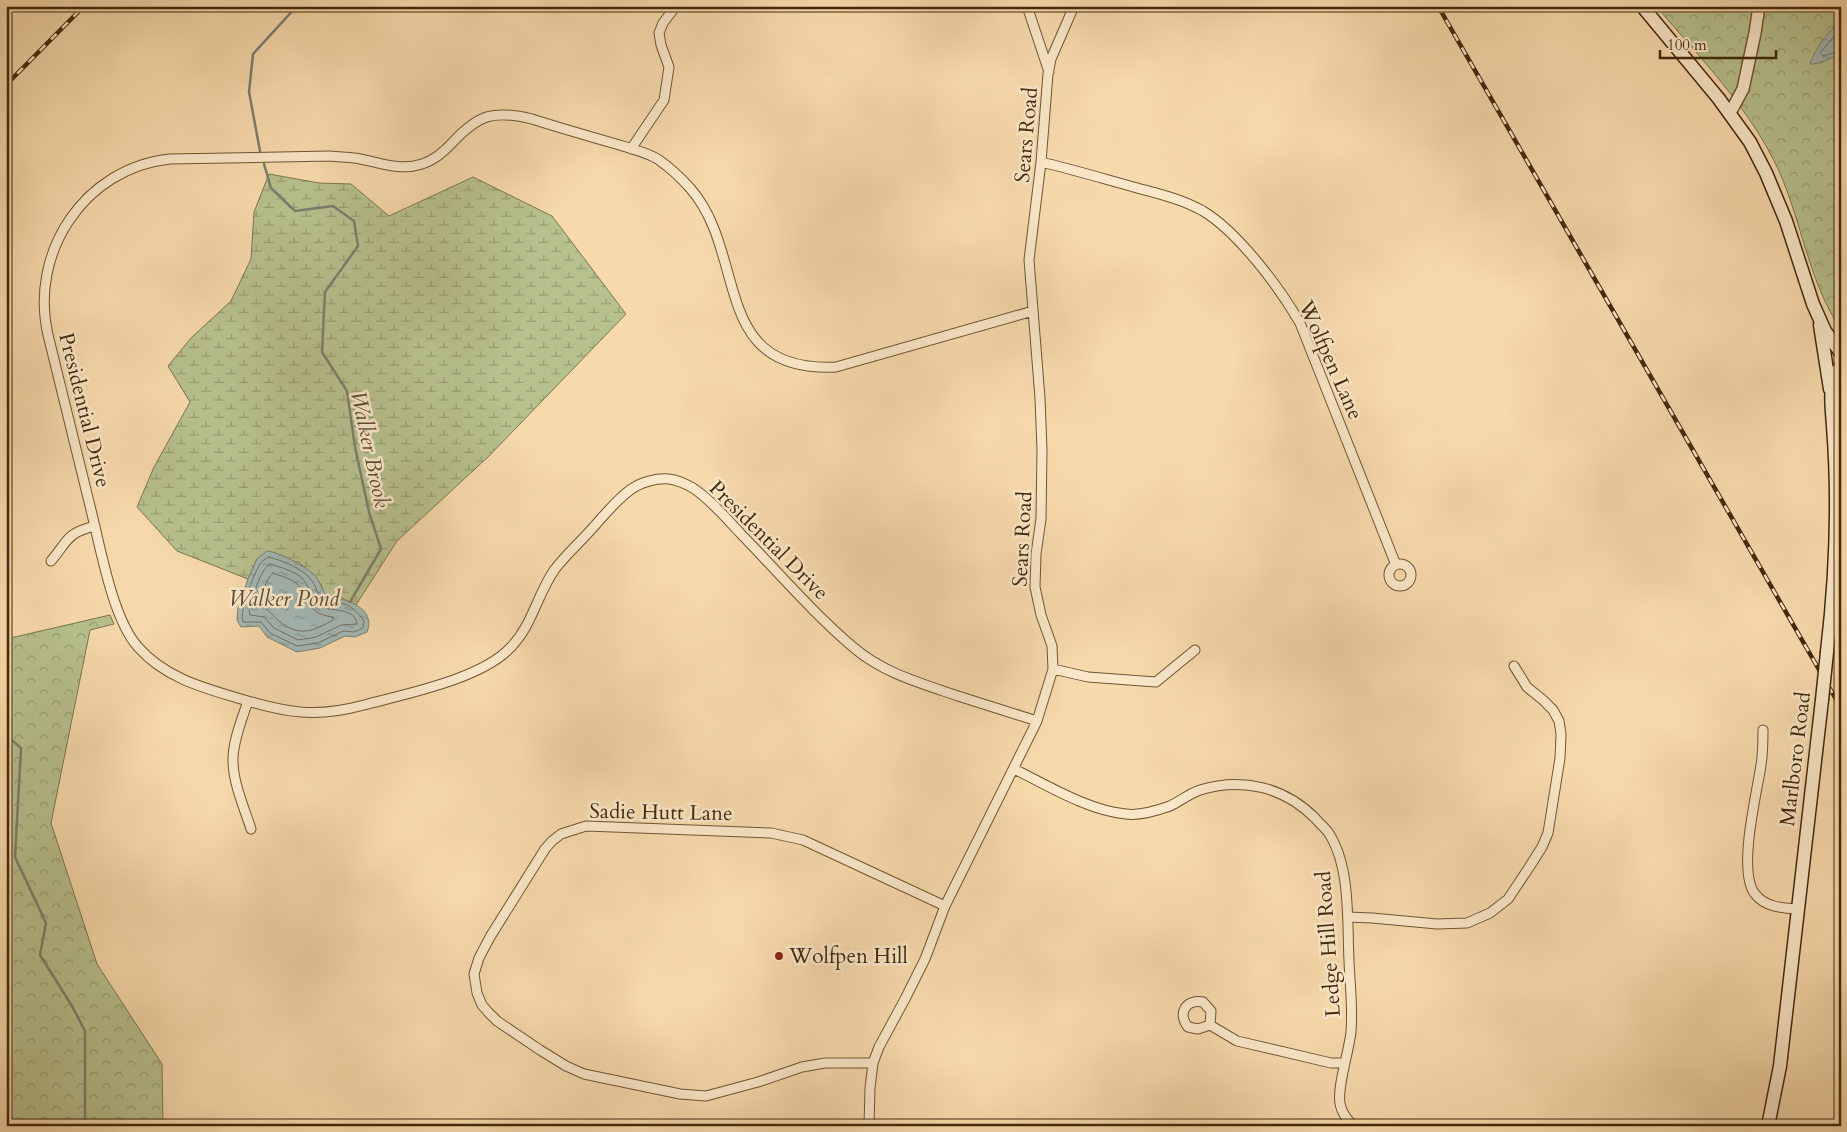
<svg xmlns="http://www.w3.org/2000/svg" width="1847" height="1132" viewBox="0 0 1847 1132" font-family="Cardo,serif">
  <defs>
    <pattern id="wetland-marsh" width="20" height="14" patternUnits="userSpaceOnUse" patternTransform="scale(1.25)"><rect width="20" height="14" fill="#b7c18e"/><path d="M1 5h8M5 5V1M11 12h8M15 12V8" fill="none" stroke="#969d72"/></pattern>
    <pattern id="park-crowns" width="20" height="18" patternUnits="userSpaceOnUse" patternTransform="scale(1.25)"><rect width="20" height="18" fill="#b7c18e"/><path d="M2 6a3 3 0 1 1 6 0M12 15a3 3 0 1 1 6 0" fill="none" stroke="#969d72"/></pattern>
    <pattern id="water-ripples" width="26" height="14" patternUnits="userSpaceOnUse" patternTransform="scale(1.25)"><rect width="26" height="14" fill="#a2b8b5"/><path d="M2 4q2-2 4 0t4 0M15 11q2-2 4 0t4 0" fill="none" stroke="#869691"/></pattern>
  </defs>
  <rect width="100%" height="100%" fill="#f7daac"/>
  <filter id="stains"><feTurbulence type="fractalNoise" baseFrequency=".004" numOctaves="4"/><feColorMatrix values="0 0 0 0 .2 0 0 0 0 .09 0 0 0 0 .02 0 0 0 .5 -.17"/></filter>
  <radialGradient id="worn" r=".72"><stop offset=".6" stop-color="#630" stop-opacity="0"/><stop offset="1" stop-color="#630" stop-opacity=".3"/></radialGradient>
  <!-- wetland -->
  <path fill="url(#wetland-marsh)" stroke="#7d754c" d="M269 174 319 183 351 184 389 216 473 177 552 216 626 314 489 456 397 541 356 605 342 598 328 597 324 594 321 584 299 562 257 559 248 579 177 551 137 507 154 467 190 402 168 366 191 338 231 301 251 259 254 212Z"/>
  <!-- park -->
  <path fill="url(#park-crowns)" stroke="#7d754c" d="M1656 6H1841V330C1809 282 1802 223 1779 171 1750 108 1700 58 1656 6Z
    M110 615 114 624 90 630 51 823 97 964 162 1064 163 1126H6V639Z"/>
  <!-- water -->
  <path fill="url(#water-ripples)" stroke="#7c7f71" d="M1841 21V55C1830 57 1820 65 1810 64 1816 47 1827 33 1841 21Z
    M267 551C279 552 308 567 316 577 321 583 322 592 328 597 345 598 377 608 367 632L355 637 345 636 320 648 297 652 267 637 259 626 241 627 237 620 238 608 248 579 257 559Z"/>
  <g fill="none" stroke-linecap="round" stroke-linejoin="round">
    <!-- shore -->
    <path stroke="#727060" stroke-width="1" d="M1841 28 1820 53 1823 56 1841 51
      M269 557C283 561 303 568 312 581 317 587 317 596 324 601 328 604 334 602 339 603 350 604 358 612 364 621L363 628 354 632 343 631 318 643 297 646 270 633 261 622H243C239 610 253 576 260 564 262 561 265 559 269 557Z
      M270 564C280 567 294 571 302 578 311 587 312 604 325 608 336 611 355 609 357 624L341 625 316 637 298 640 274 628 264 617 250 615 249 610C253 598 259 571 270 564Z
      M273 573C280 576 290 578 296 583 313 597 302 613 333 617V620C312 632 299 637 279 621 271 615 272 610 260 607L259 605C262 595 265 580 273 573Z"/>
    <!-- stream -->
    <path stroke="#7c7f71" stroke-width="2.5" d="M260 151 249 92 253 54 297 6
      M264 164 271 188 295 211 333 206 354 221 358 246 325 292 322 352 347 391 355 447 369 512 381 549 350 602
      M6 735 21 748 15 857 46 923 40 955 72 1006 85 1031V1126"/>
    <defs>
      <path id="minor" d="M1027 6 1049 72
        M631 149 664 100 669 67 661 45 659 33 663 23 676 6
        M1041 162C1071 169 1101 178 1130 186 1155 193 1180 198 1203 211 1238 232 1280 288 1300 323L1396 565
        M1033 311 836 367C709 373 749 255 690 188 681 178 669 167 659 160 647 152 629 148 616 144 588 136 560 128 532 119 494 110 479 114 453 142 444 152 435 160 422 164 398 172 377 161 354 158 346 157 338 157 330 156L170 159C84 168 29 253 48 335 62 392 76 449 90 506 100 545 112 618 138 647 165 678 204 688 241 699 288 713 316 718 364 705 405 694 481 679 510 648 533 625 537 594 555 569 565 556 578 544 589 532 602 518 615 501 630 490 641 482 656 478 669 479 678 480 686 484 693 488 711 500 726 518 741 534 778 572 813 613 853 647 883 673 920 683 958 696 984 704 1011 713 1037 721
        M51 561C68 541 66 533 95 526
        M1389 575a11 11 0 1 1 22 0a11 11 0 1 1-22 0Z
        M1053 669 1088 677 1156 682 1195 650
        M248 701C242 719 234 738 233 757 232 781 244 807 251 829
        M1763 730C1763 742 1763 753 1761 765 1757 793 1737 871 1755 894 1765 907 1782 908 1797 909
        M1014 769C1047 785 1089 811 1126 814 1140 816 1156 811 1170 806 1180 801 1189 794 1200 790 1242 777 1284 787 1315 818 1319 823 1324 827 1328 832 1351 866 1347 921 1349 961 1350 985 1353 1008 1351 1032 1349 1051 1337 1087 1340 1103 1341 1112 1347 1119 1353 1126
        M1348 917 1372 918 1437 924 1467 923 1490 913 1508 899 1530 866 1542 847 1548 833 1560 758 1561 734 1559 721 1553 710 1543 700 1527 687 1514 666
        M1210 1025 1198 1029 1188 1027C1177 1013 1186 999 1203 1002L1211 1011 1210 1025 1237 1041 1331 1063H1345
        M873 1063H825L802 1067 758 1082 706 1096 680 1094 584 1074 566 1066 540 1050 497 1021 488 1012 482 1005 477 993 474 974 479 958 490 937 545 849 552 841 561 834 586 826 771 833 803 840 945 906
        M869 1126 870 1088 873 1063 879 1047 905 999 925 959 945 906 1037 721 1053 669 1052 646 1041 615 1035 587 1036 554 1041 519 1042 450 1040 398 1029 260 1041 162 1048 74 1051 59 1074 6"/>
      <path id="tertiary" d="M1730 113 1743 89 1755 33 1759 6"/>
      <path id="secondary" d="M1642 6 1719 99 1750 142 1766 173 1786 221 1813 304 1825 331 1841 353
        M1820 325 1830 389
        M1827 652C1836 576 1839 502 1833 426 1832 408 1827 381 1841 366
        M1768 1126 1780 1066 1822 700"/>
    </defs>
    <!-- minor casing -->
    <use href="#minor" stroke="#705532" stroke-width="11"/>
    <!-- tertiary casing -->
    <use href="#tertiary" stroke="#705532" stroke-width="14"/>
    <!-- secondary casing -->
    <use href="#secondary" stroke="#43290a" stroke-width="15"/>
    <!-- minor -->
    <use href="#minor" stroke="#fae7c9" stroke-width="9"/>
    <!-- tertiary -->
    <use href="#tertiary" stroke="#fae7c9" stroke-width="11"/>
    <!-- secondary -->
    <use href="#secondary" stroke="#fae7c9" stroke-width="12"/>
    <defs>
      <path id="rail" d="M1438 6 1841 708
        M6 85 84 6"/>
    </defs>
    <!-- rail casing -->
    <use href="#rail" stroke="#43290a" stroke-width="4.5"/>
    <!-- rail -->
    <use href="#rail" stroke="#fae7c9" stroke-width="2.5" stroke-dasharray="8" stroke-linecap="butt"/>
    <defs>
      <path id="secondary-bridge" d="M1822 700 1827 652"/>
    </defs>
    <!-- secondary-bridge casing -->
    <use href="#secondary-bridge" stroke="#43290a" stroke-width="15" stroke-linecap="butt"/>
    <!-- secondary-bridge -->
    <use href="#secondary-bridge" stroke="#fae7c9" stroke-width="12"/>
  </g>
  <!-- markers -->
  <circle fill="#8f2418" stroke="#fae7c9" stroke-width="2" cx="779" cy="956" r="5"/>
  <g text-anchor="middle" stroke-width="5" stroke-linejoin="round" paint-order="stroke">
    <!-- street labels -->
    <g font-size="21" fill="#43290a" stroke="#fae7c9">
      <text transform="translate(1026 135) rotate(-85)" y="7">Sears Road</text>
      <text transform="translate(1331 360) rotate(66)" y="7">Wolfpen Lane</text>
      <text transform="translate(85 410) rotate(76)" y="7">Presidential Drive</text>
      <text transform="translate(1022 539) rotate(-87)" y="7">Sears Road</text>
      <text transform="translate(769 540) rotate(45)" y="7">Presidential Drive</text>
      <text transform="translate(1795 759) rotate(-83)" y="7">Marlboro Road</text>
      <text transform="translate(661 812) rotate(1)" y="7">Sadie Hutt Lane</text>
      <text transform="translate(1328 944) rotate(-94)" y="7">Ledge Hill Road</text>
    </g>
    <!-- poi labels -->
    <g font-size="21" fill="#43290a" stroke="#fae7c9" text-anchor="start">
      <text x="789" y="963">Wolfpen Hill</text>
    </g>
    <!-- water labels -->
    <g font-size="22" font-style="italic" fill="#5b4d35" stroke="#fae7c9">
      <text transform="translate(371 449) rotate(78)" y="8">Walker Brook</text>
      <text x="284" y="606">Walker Pond</text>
    </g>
  </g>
  <!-- margin -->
  <rect width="1847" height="1132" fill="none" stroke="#f7daac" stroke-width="25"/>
  <rect x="8" y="8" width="1832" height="1117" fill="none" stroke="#43290a" stroke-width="2.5"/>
  <rect x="12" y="12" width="1822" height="1107" fill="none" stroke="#43290a"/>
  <!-- scale -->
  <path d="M1660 50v8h116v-8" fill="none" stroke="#43290a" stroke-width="2.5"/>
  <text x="1667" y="50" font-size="15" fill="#43290a" stroke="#fae7c9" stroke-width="4" paint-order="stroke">100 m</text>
  <rect width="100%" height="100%" filter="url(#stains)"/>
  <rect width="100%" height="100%" fill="url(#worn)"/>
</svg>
